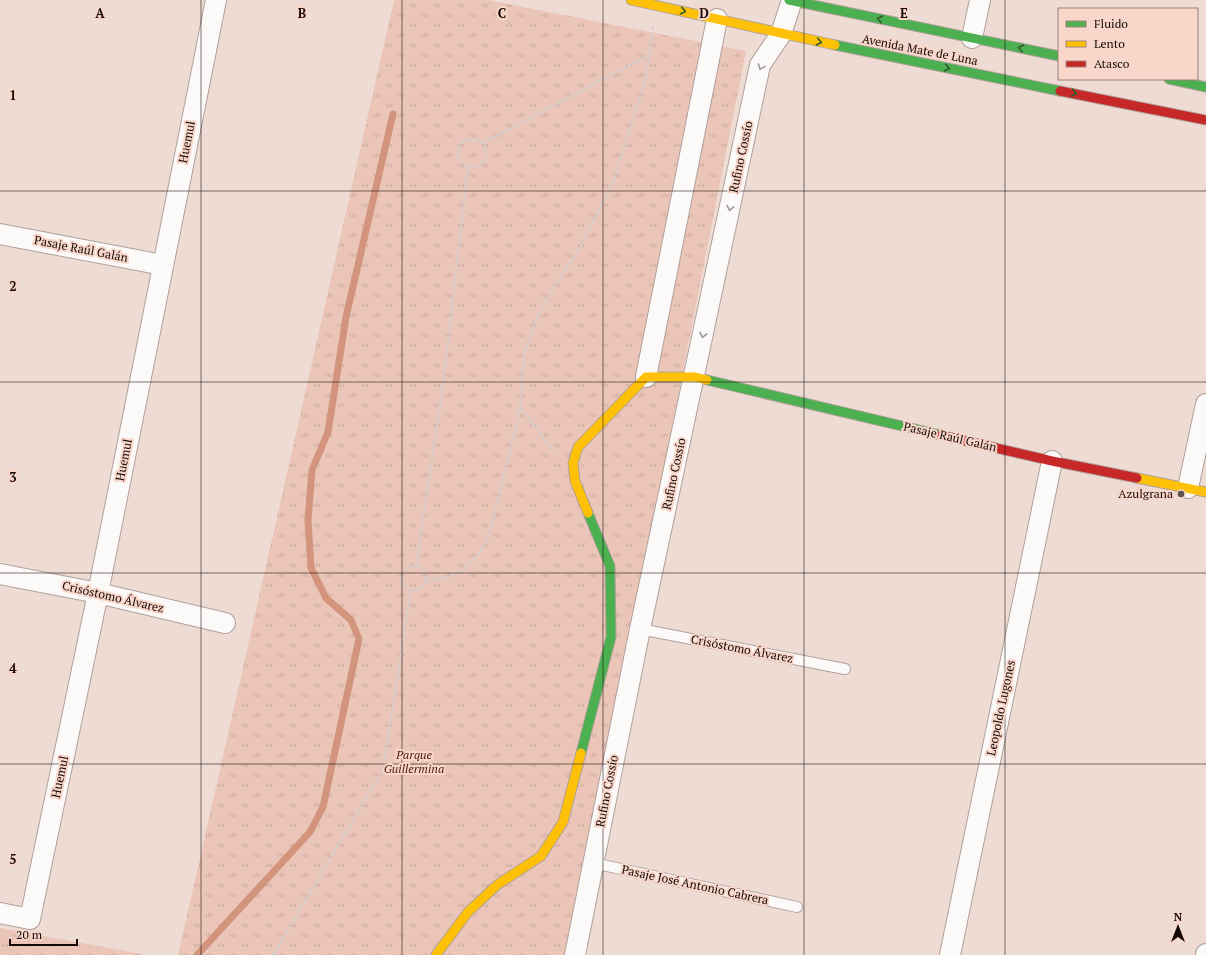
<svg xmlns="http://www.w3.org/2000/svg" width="1206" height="955" viewBox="0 0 1206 955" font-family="'PT Serif',serif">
  <defs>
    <pattern id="park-tufts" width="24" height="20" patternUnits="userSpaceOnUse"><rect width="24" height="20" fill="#ebc6b8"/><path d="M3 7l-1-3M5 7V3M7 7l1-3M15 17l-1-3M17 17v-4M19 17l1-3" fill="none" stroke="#c9a99d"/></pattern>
  </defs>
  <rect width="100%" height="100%" fill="#eedbd4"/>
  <!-- park -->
  <path fill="url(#park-tufts)" d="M394 0H488L746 51 568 955H178Z
    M0 928 147 955H0Z"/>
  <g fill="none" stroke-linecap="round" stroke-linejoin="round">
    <!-- stream -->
    <path stroke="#d3947e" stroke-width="7" d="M197 955 310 832 323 807 359 639 351 620 326 598 311 568 308 520 312 470 328 432 346 317 393 114"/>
    <defs>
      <path id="lane" d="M640 629 845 669
        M593 863 797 907"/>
      <path id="street" d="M972 38 980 0
        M0 234 163 265
        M646 377 717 19
        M1188 488 1206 404
        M0 574 98 593 225 623
        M0 913 30 919 98 593 216 0
        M575 955 640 629 760 65 781 34 792 0
        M950 955 1052 461
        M1206 955V954"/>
      <path id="fast" d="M789 0 1059 56
        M835 45 1060 91
        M1169 79 1206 87
        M707 380 940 435
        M581 753 611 637 610 566 588 513"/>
      <path id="slow" d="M631 0 835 45
        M1137 478 1206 492
        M588 513 575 481 573 463 578 447 646 377H695L707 380
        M436 955 468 912 497 885 541 856 563 822 581 753"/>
      <path id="jam" d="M1060 91 1206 120
        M940 435 1052 461 1137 478"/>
    </defs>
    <!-- lane casing -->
    <use href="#lane" stroke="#b0a19c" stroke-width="12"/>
    <!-- street casing -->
    <use href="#street" stroke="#b0a19c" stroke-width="22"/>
    <!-- fast casing -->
    <use href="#fast" stroke="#b0a19c" stroke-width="11"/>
    <!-- slow casing -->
    <use href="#slow" stroke="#b0a19c" stroke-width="11"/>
    <!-- jam casing -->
    <use href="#jam" stroke="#b0a19c" stroke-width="11"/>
    <!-- path -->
    <path stroke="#d4cdcc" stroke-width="2.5" stroke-dasharray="3 2" stroke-linecap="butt" d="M458 153a14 14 0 1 1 28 0a14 14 0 1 1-28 0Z
      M483 143 649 55
      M521 408 554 452
      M416 566 442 392 468 168
      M402 578a12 12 0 1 1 24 0a12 12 0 1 1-24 0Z
      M426 580 449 577 467 567 481 551 490 532 520 408 524 353 541 309 578 250 612 185 645 83 653 27
      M273 955 383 770 411 590"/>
    <!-- lane -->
    <use href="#lane" stroke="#fcfaf9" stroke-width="10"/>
    <!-- street -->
    <use href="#street" stroke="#fcfaf9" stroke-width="20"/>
    <!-- fast -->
    <use href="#fast" stroke="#4caf50" stroke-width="9"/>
    <!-- slow -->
    <use href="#slow" stroke="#ffc107" stroke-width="9"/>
    <!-- jam -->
    <use href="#jam" stroke="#c62828" stroke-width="9"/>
  </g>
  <!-- one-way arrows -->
  <defs><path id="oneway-chevron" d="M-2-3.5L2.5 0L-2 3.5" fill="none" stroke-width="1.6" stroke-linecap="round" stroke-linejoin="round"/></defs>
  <g stroke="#305c2b">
    <use href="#oneway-chevron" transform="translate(683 11) rotate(13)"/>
    <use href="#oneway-chevron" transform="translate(880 19) rotate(-168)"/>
    <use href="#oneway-chevron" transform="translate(819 42) rotate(11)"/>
    <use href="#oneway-chevron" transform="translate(1021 48) rotate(-168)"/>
    <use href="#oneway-chevron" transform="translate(947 68) rotate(11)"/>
    <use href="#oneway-chevron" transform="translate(1074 93) rotate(11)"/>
  </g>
  <g stroke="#9f9a98">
    <use href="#oneway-chevron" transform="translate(761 67) rotate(110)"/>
    <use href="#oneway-chevron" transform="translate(730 208) rotate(102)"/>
    <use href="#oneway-chevron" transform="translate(703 335) rotate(102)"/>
  </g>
  <!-- grid -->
  <path fill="none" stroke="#140906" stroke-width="1" stroke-opacity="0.55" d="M201 0V955M402 0V955M603 0V955M804 0V955M1005 0V955M0 191H1206M0 382H1206M0 573H1206M0 764H1206"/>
  <!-- markers -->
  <circle fill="#60524e" stroke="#f8d6c9" stroke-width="1.5" cx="1181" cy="494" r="4"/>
  <g text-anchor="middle" stroke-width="4" stroke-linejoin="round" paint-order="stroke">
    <!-- street labels -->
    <g font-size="12" fill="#140906" stroke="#f8d6c9">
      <text transform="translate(920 50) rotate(11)" y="4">Avenida Mate de Luna</text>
      <text transform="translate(187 142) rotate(-79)" y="4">Huemul</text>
      <text transform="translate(741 157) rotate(-78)" y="4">Rufino Cossío</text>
      <text transform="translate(81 249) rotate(11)" y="4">Pasaje Raúl Galán</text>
      <text transform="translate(950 437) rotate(13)" y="4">Pasaje Raúl Galán</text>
      <text transform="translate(124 460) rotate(-79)" y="4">Huemul</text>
      <text transform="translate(674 474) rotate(-78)" y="4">Rufino Cossío</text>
      <text transform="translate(113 597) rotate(13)" y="4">Crisóstomo Álvarez</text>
      <text transform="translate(742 649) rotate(11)" y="4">Crisóstomo Álvarez</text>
      <text transform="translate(1001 708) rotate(-78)" y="4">Leopoldo Lugones</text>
      <text transform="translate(60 777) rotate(-78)" y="4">Huemul</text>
      <text transform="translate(607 791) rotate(-79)" y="4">Rufino Cossío</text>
      <text transform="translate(695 885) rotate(12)" y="4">Pasaje José Antonio Cabrera</text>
    </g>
    <!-- poi labels -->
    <g font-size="12" fill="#140906" stroke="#f8d6c9" text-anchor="end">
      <text x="1173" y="498">Azulgrana</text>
    </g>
    <!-- park labels -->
    <g font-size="12" font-style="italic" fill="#4f1b06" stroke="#f8d6c9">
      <text x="414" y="759">Parque<tspan x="414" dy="14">Guillermina</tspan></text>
    </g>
  </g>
  <g font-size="13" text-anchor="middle" font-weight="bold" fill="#140906" stroke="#f8d6c9" stroke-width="4" stroke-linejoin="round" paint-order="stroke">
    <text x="100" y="18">A</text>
    <text x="302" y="18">B</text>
    <text x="502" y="18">C</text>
    <text x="704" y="18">D</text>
    <text x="904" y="18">E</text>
    <text x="13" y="100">1</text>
    <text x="13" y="291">2</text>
    <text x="13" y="482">3</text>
    <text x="13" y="673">4</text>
    <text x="13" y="864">5</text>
  </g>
  <!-- legend -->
  <rect x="1058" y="8" width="140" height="72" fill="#f8d6c9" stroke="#9d847b"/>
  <rect x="1066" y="21" width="20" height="6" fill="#4caf50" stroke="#9d847b"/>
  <text x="1094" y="28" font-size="12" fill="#140906">Fluido</text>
  <rect x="1066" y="41" width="20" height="6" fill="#ffc107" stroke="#9d847b"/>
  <text x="1094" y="48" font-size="12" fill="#140906">Lento</text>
  <rect x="1066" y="61" width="20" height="6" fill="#c62828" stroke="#9d847b"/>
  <text x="1094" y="68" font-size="12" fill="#140906">Atasco</text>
  <!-- north arrow -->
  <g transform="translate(1178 927)" stroke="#f8d6c9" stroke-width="3" paint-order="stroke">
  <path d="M0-3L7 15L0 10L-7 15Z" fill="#140906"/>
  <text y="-6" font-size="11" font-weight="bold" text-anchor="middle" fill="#140906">N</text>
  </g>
  <!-- scale -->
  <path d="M10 939v6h67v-6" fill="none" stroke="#140906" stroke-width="2"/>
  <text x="16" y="939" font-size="12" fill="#140906" stroke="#f8d6c9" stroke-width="3" paint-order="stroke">20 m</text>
</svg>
